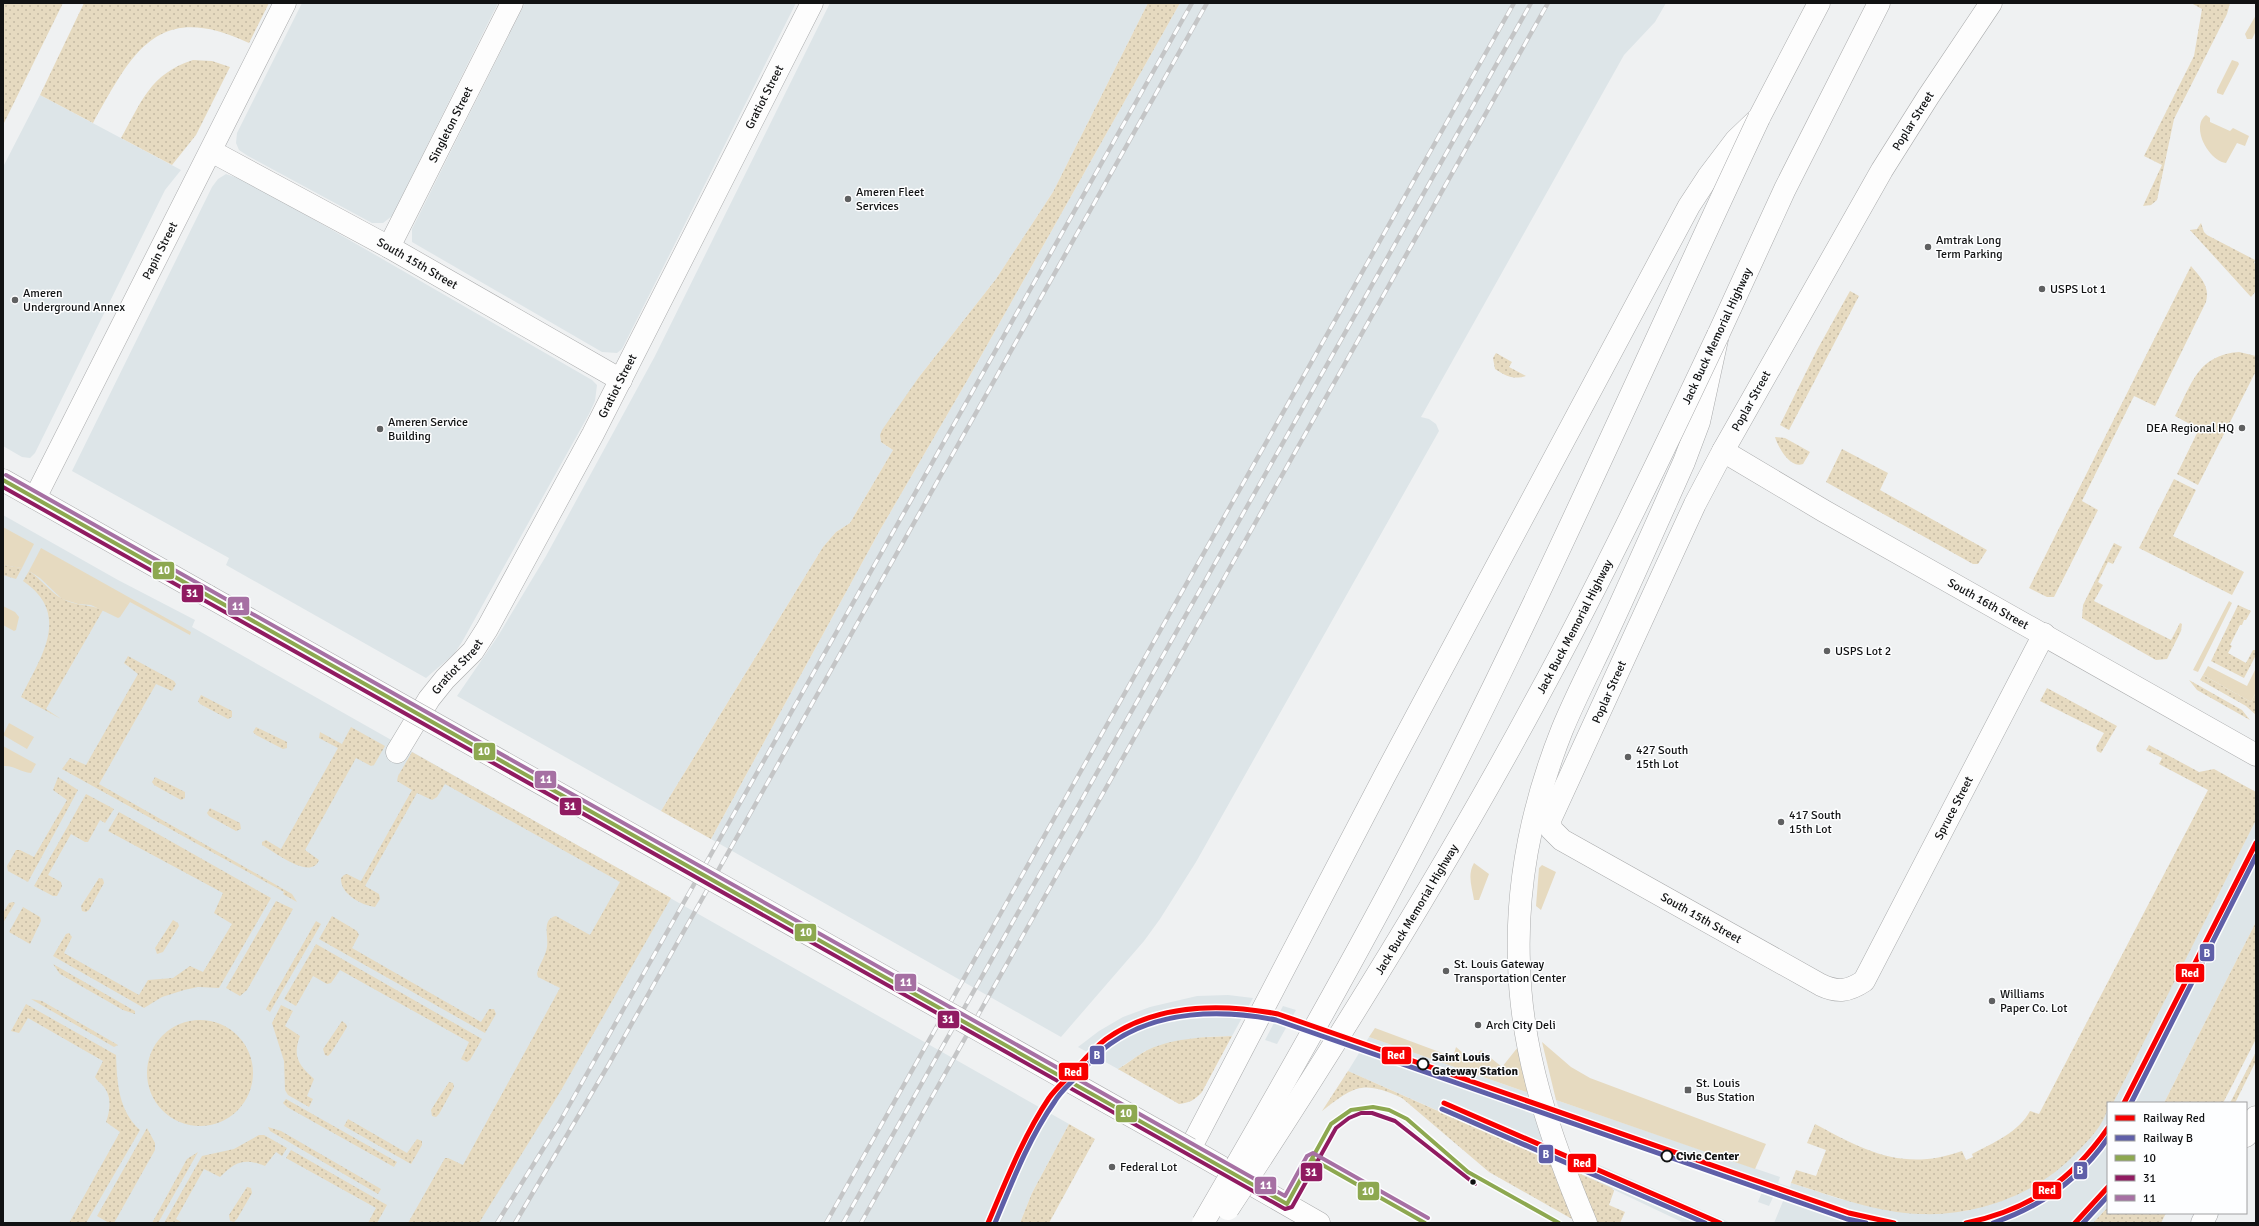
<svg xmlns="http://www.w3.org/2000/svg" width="2259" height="1226" viewBox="0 0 2259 1226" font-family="Signika,sans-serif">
  <defs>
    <pattern id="grass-dots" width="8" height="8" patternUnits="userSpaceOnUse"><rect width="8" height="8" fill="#e6dac0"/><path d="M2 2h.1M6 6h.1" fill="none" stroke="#c4baa4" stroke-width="1.8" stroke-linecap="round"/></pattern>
  </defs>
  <rect width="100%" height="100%" fill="#eff1f2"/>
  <!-- built -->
  <path fill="#dde5e8" d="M302 3H498L392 216 383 223H372L248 156 239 150 236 143 237 133Z
    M525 3H796L622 349 617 353 602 352 412 242V229Z
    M830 3H1148L1053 192 996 279 919 377 881 442 893 450 850 523 836 532 823 547 661 811 457 696 498 636 546 556 655 356Z
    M1180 3H1666L1655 22 1624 55 1421 417 1429 419 1436 424 1439 431 1196 862 1160 919 1144 941 1061 1037 711 839 880 530 968 379Z
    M40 95 181 170 165 190 35 453 30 458 22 457 3 446V167Z
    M226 174 249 182 592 380 597 385 595 401 589 414 462 642 454 654 426 678 226 565 229 558 72 471 212 187 218 179Z
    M3 515 118 580 195 620 192 627 1069 1124 1032 1193 1020 1223H3Z
    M2256 820V922L2164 1103H2112Z
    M1228 995 1253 998 1232 1036 1206 1037 1176 1042 1145 1051 1118 1069 1078 1047 1099 1031 1123 1017 1150 1007 1197 996Z
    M1283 1006 1296 1010 1277 1044 1265 1040Z
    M1369 1037 1529 1093 1552 1161 1348 1071Z
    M1556 1100 1780 1177 1778 1183 1790 1187 1791 1183 1840 1199 1921 1214 1966 1211 2008 1198 2090 1138 2108 1110V1207L2093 1223H1774L1786 1194 1776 1191 1769 1206 1758 1202 1764 1187 1565 1118 1563 1121Z
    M1574 1154 1731 1223H1684L1583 1175Z"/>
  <!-- grass -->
  <path fill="url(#grass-dots)" d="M3 3H63L3 125Z
    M84 3H269L249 43C158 0 133 51 93 123L40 95Z
    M1148 3H1180L968 379 880 530 711 839 661 811 823 547 836 532 850 523 893 450 881 442 880 435 882 430 919 377 996 279 1053 192Z
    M2191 3H2230L2227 14 2174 119 2157 200 2151 205 2143 206 2162 165 2144 156 2194 56 2202 9Z
    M193 60 212 61 230 67 196 135 172 165 121 138C142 101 150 74 193 60Z
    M2201 223 2204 232 2207 235 2255 260 2254 263 2256 264V291L2251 297 2190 230 2197 229Z
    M2191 266C2201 278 2210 286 2206 302L2155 406 2134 396 2082 501 2098 510 2054 597H2047L2029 588Z
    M1850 291 1859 296 1789 430 1780 425 1817 350Z
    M2239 352 2256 356V371L2198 485 2177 474 2199 429 2175 416C2192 383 2198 355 2239 352Z
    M1496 353 1512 362 1509 367 1526 376C1513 380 1506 376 1495 369L1493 358Z
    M1775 437 1785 438 1810 452 1803 464C1790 469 1778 447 1775 437Z
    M1842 449 1888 473 1880 490 1987 550 1978 564H1973L1826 482Z
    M2174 479 2196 490 2173 536 2244 572 2232 595 2139 548Z
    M2114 543 2122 547 2113 564 2108 562 2098 582 2103 585 2094 601 2171 640 2180 623 2182 624 2181 631 2167 659 2156 660 2082 618 2083 605Z
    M3 565 22 568 16 579 3 575Z
    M29 571C41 579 51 593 63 599 75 606 89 604 103 610L46 709 61 719 21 697C41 657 72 614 23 581Z
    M2238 605 2251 611 2246 620H2244L2242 625H2240L2230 645 2232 646 2228 653 2246 663 2253 650H2256V655L2244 678 2211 661Z
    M128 656 174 681 176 684 172 691 156 684 99 784 292 894 297 902 283 894 284 892 62 769 70 758 86 765 138 674 124 663Z
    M2203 675 2251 702 2256 692V715L2246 706 2200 680Z
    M2189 680 2242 710 2250 720 2197 690Z
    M2047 688 2117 726 2101 753 2097 751 2096 747 2104 733 2040 701Z
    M201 695 232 711V717L228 719 200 704 198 701Z
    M256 727 287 742V748L283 749 256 735 253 732Z
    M351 727 385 746 374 765 371 766 356 758 305 850 319 860C311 881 275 852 262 845V842L266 840 281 849 338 748 319 738 320 732 342 744Z
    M2149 745 2199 772 2214 769 2256 792V820L2113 1103H2108C2108 1121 2088 1141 2076 1153 2038 1194 1977 1216 1922 1214 1877 1213 1833 1196 1791 1183L1796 1170 1816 1176 1826 1150 1807 1143 1815 1124C1865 1151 1904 1172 1962 1151L1966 1160 1973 1157 1972 1154C1993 1143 2019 1132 2030 1111L2039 1114 2208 790 2159 764 2162 758 2146 750Z
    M412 752 671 898 560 1092 479 1223H408L445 1158H448L463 1165 560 988 538 977 537 974C539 964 546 956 547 947 549 937 541 919 556 916L590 935 620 882 445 784 437 797 432 800 417 793 365 886 379 894 380 899 375 907C361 905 340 894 341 878L344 875 347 874 361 881 412 790 397 781 398 776Z
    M58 777 78 790 28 882 8 871 7 866 16 850H20L34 857 67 800 53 790Z
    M155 777 185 792V798L181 800 154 785 152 782Z
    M86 794 114 809 105 823 100 820 88 842H85L71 834 48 875 61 882 62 886 57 896H53L34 886Z
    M210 808 240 823 241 829 236 831 209 816 207 813Z
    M119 812 271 898 219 988 198 987 184 990 162 997 144 1008 53 956 66 934 69 933 72 937 64 953 139 995 148 980 173 978 190 966 203 972 232 924 214 913 223 893 108 831Z
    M99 878 103 879 104 883 89 910 86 912 82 911 81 906Z
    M276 901 293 909 247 990 240 996 226 988Z
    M13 902 15 903 3 923V913L9 903Z
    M23 907 40 917 41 921 30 944 9 932Z
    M332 916 357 931 359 935 352 948 481 1022 489 1009H494L496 1014 485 1033 319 939Z
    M173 920 178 923 179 926 163 952 157 954 155 948Z
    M316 921 321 924 270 1012 266 1009Z
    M2256 922V1039L2223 1103H2164Z
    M316 944 482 1039 470 1060 467 1062 461 1059 469 1042 340 970 331 983 327 984 313 976 296 1006 284 999Z
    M53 964 135 1011V1014L123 1010 60 974Z
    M31 999 42 1001 118 1045 114 1047Z
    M26 1004 116 1055C117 1082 118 1110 140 1130L86 1223H69L120 1132 106 1122C110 1111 112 1097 104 1087 101 1083 97 1081 95 1077L103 1061 28 1018 19 1033 11 1031Z
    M281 1005 293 1011 285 1026 300 1036C292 1057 299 1065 314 1079L307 1096 313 1099 309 1107 288 1095 285 1090 284 1061 272 1023Z
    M147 1073a53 53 0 1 1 106 0a53 53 0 1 1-106 0Z
    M342 1021 346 1024 347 1027 331 1053 328 1056 325 1055 323 1049Z
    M1232 1036 1202 1092C1195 1100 1189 1103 1179 1104L1118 1069C1127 1064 1135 1057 1144 1052 1169 1038 1204 1037 1232 1036Z
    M2256 1052V1061L2235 1103H2230Z
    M1348 1071 1612 1188 1614 1191 1609 1205 1625 1212 1620 1223H1579L1489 1172 1402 1098C1362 1080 1355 1086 1322 1111Z
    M449 1082 453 1083 454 1087 439 1114 436 1117 432 1116 431 1110Z
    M286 1099 397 1162 394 1167 287 1107 283 1103Z
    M348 1119 407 1153 417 1139 422 1141V1145L411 1164 344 1126Z
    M1069 1124 1095 1139 1049 1223H1020L1032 1193Z
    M268 1127 281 1131 381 1189 378 1194 270 1131Z
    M147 1128 155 1143V1150L114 1223H109L97 1216Z
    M259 1135H264L287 1148 282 1156 276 1152 265 1166C244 1158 236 1161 220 1177L204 1169 176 1219 183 1223H164L202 1156 234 1149Z
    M291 1150 387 1205 377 1223H368L376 1208 286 1158Z
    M198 1152 158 1223H152L187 1159Z
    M247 1187 251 1188 252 1193 237 1219 234 1222 230 1221 229 1215Z
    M2108 1207V1213H2166L2161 1223H2093Z"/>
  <!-- garden -->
  <path fill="#e6dac0" d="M2256 15V31L2252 39H2247L2245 34Z
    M2232 60 2238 62 2239 64 2223 95 2217 93V90Z
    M2206 115 2210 118V122L2230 131 2233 128 2249 136 2245 146 2237 143 2226 163C2209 161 2190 127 2206 115Z
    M3 527 34 544 22 568 3 565Z
    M41 548 191 632 190 635 130 602 120 617 118 618 91 605 78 604 62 599 40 578 29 571Z
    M2229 601 2232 603 2198 672 2193 670Z
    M3 606 15 612 19 617 16 630 14 631 3 625Z
    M2208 666 2247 686 2256 668V692L2251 702 2203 675Z
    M9 723 34 737 27 749 3 735Z
    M3 746 36 764 31 773C20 772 14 765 3 766Z
    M1474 863 1489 874 1479 900H1474C1472 887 1467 875 1474 863Z
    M1542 865 1556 872 1541 910 1536 906 1539 868Z
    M1375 1028 1453 1057 1456 1047 1472 1061 1481 1050 1502 1067 1518 1047 1529 1093 1369 1037Z
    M1542 1042 1571 1067 1590 1078 1766 1144 1755 1169 1556 1100Z"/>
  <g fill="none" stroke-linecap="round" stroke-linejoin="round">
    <defs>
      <g id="minor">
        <path id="s1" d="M1991 3 1928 97 1882 170 1723 451 1695 504 1550 820 1551 829 1562 840 1821 985C1838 993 1849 991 1864 981L2044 634"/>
        <path id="s2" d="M211 151 389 247 621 380"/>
        <path id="s3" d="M389 247 512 3"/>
        <path id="s4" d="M1723 451 1824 511 2256 755"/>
        <path id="s5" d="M35 498 285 3"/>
        <path id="s6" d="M397 752 429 699 445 679 473 651 487 629 593 434 812 3"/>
        <path d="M2246 1136 2256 1117"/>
        <path d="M2202 1223 2207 1213"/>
      </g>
      <path id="major" d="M3 480 208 596
        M1190 1149 1319 1223"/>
      <path id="highway" d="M1190 1149 1384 777 1689 206 1708 177 1736 140 1759 118 1819 3
        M1586 1223C1551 1140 1521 1054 1519 963 1516 883 1533 803 1562 730 1576 696 1593 664 1608 631 1634 575 1659 518 1684 462L1699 422 1718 335 1785 189 1879 3"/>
    </defs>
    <!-- minor casing -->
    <use href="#minor" stroke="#aaabac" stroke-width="23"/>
    <!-- major casing -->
    <use href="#major" stroke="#aaabac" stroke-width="23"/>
    <!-- highway casing -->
    <use href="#highway" stroke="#aaabac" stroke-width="23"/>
    <!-- minor -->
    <use href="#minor" stroke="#fdfdfd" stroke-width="22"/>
    <!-- major -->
    <use href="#major" stroke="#fdfdfd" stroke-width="22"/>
    <!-- highway -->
    <use href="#highway" stroke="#fdfdfd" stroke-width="22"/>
    <defs>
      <path id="rail" d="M497 1223 558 1125 623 1010 1192 3
        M515 1223 609 1064 1207 3
        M826 1223 1514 3
        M843 1223 1531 3
        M861 1223 1548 3"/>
    </defs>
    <!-- rail casing -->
    <use href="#rail" stroke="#c4c5c6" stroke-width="4.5"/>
    <!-- rail -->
    <use href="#rail" stroke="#fdfeff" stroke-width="3" stroke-dasharray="9" stroke-linecap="butt"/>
    <defs>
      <path id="major-bridge" d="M208 596 1190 1149"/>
      <g id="highway-bridge">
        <path id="s7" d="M1228 1209C1337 1043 1442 875 1536 700 1601 581 1660 458 1718 335"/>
        <path d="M1203 1223C1277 1096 1350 968 1418 837 1540 602 1646 358 1759 118"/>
      </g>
    </defs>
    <!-- major-bridge casing -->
    <use href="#major-bridge" stroke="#aaabac" stroke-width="23" stroke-linecap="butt"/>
    <!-- highway-bridge casing -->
    <use href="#highway-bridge" stroke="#aaabac" stroke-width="23" stroke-linecap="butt"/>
    <!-- major-bridge -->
    <use href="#major-bridge" stroke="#fdfdfd" stroke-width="22"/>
    <!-- highway-bridge -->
    <use href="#highway-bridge" stroke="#fdfdfd" stroke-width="22"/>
    <defs>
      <path id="bus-1" d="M3 480 1287 1204
        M1312 1159 1425 1223
        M1287 1204 1331 1124 1351 1110 1373 1107 1389 1110 1407 1119 1468 1172 1559 1223"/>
      <path id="bus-2" d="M3 487 1285 1209 1292 1207 1336 1128 1349 1118 1361 1113H1372L1395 1121 1475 1184"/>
      <path id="bus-3" d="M6 475 1285 1196 1307 1156 1313 1153 1428 1218"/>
    </defs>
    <!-- bus-1 casing -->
    <use href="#bus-1" stroke="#fdfeff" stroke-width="7"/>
    <!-- bus-2 casing -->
    <use href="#bus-2" stroke="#fdfeff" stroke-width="7"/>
    <!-- bus-3 casing -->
    <use href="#bus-3" stroke="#fdfeff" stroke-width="7"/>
    <!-- bus-1 -->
    <use href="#bus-1" stroke="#8da850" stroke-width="4"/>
    <!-- bus-2 -->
    <use href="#bus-2" stroke="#901b61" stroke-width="4"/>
    <!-- bus-3 -->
    <use href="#bus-3" stroke="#a670a3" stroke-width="4"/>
    <defs>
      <path id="rail-1" d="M1444 1103 1720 1223
        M2124 1103 2256 843
        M988 1223C1006 1181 1023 1137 1049 1098 1056 1088 1066 1080 1074 1071 1084 1060 1094 1048 1106 1039 1156 1004 1220 1003 1278 1014L1849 1213 1894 1223
        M1966 1223C2029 1210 2071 1181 2108 1128
        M2075 1223 2108 1187"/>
      <path id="rail-2" d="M2131 1103 2256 856
        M1442 1109 1705 1223
        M995 1223C1012 1182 1029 1138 1055 1101 1061 1091 1070 1084 1077 1076 1088 1065 1097 1053 1110 1044 1158 1010 1221 1009 1276 1020L1847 1219 1866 1223
        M1993 1223C2040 1207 2079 1180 2108 1138
        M2083 1223 2108 1196"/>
    </defs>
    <!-- rail-1 casing -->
    <use href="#rail-1" stroke="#fdfeff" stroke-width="8"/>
    <!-- rail-2 casing -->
    <use href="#rail-2" stroke="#fdfeff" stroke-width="8"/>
    <!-- rail-1 -->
    <use href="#rail-1" stroke="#f80000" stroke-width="5"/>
    <!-- rail-2 -->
    <use href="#rail-2" stroke="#5f5fa8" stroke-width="5"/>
  </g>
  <!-- markers -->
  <g fill="#5f6061" stroke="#fdfeff" stroke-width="1.5">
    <circle cx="848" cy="199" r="4"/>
    <circle cx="1928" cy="247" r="4"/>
    <circle cx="2042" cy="289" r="4"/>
    <circle cx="15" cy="300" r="4"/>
    <circle cx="2242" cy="428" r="4"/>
    <circle cx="380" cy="429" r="4"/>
    <circle cx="1827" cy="651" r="4"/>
    <circle cx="1628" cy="757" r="4"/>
    <circle cx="1781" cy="822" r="4"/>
    <circle cx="1446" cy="971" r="4"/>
    <circle cx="1992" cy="1001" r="4"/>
    <circle cx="1478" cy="1025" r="4"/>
    <rect x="1684" y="1086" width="8" height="8" rx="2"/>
    <circle cx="1112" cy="1167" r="4"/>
  </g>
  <g fill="#fdfeff" stroke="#111213" stroke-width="2">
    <circle cx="1423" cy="1064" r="5.5"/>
    <circle cx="1667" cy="1156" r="5.5"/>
  </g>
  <circle fill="#111213" stroke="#fdfeff" stroke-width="1.5" cx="1473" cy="1182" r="3.5"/>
  <g text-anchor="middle" stroke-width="3" stroke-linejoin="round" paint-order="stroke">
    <!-- street labels -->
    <g font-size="12" fill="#111213" stroke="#fdfeff">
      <text dy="4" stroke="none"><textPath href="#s6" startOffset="753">Gratiot Street</textPath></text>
      <text transform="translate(1913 121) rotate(-58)" y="4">Poplar Street</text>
      <text dy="4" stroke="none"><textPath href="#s3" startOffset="137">Singleton Street</textPath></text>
      <text dy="4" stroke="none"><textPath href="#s5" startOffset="277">Papin Street</textPath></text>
      <text dy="4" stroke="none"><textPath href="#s2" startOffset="235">South 15th Street</textPath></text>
      <text transform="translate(1717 336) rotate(-65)" y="4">Jack Buck Memorial Highway</text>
      <text dy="4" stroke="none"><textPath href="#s6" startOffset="429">Gratiot Street</textPath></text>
      <text transform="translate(1751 401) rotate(-61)" y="4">Poplar Street</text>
      <text dy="4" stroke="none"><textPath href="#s4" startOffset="306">South 16th Street</textPath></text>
      <text dy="4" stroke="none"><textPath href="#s7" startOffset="678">Jack Buck Memorial Highway</textPath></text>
      <text dy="4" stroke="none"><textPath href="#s6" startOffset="105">Gratiot Street</textPath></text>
      <text transform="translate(1609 692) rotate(-66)" y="4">Poplar Street</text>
      <text dy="4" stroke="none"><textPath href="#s1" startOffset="1492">Spruce Street</textPath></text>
      <text dy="4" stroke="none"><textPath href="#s7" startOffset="354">Jack Buck Memorial Highway</textPath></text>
      <text dy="4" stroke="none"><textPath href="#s1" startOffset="1114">South 15th Street</textPath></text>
    </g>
    <!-- poi labels -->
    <g font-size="12" fill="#111213" stroke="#fdfeff" text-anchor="start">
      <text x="856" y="196">Ameren Fleet<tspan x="856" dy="14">Services</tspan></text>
      <text x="1936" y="244">Amtrak Long<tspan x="1936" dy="14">Term Parking</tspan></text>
      <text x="2050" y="293">USPS Lot 1</text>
      <text x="23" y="297">Ameren<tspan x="23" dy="14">Underground Annex</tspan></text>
      <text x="388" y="426">Ameren Service<tspan x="388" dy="14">Building</tspan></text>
      <text x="2234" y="432" text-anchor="end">DEA Regional HQ</text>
      <text x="1835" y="655">USPS Lot 2</text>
      <text x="1636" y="754">427 South<tspan x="1636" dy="14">15th Lot</tspan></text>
      <text x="1789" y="819">417 South<tspan x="1789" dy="14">15th Lot</tspan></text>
      <text x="1454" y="968">St. Louis Gateway<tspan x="1454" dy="14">Transportation Center</tspan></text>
      <text x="2000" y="998">Williams<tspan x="2000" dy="14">Paper Co. Lot</tspan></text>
      <text x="1486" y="1029">Arch City Deli</text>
      <text x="1696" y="1087">St. Louis<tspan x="1696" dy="14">Bus Station</tspan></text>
      <text x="1120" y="1171">Federal Lot</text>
    </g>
    <!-- stop labels -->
    <g font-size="12" font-weight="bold" fill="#111213" stroke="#fdfeff" text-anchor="start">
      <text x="1432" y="1061">Saint Louis<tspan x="1432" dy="14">Gateway Station</tspan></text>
      <text x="1676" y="1160">Civic Center</text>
    </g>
  </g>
  <g stroke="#fdfeff" stroke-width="1.5">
    <rect x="152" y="561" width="23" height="19" rx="4" fill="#8da850"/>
    <rect x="181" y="584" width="23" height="19" rx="4" fill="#901b61"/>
    <rect x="227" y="596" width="23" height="20" rx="4" fill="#a670a3"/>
    <rect x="473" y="742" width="23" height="19" rx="4" fill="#8da850"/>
    <rect x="534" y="770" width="23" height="19" rx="4" fill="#a670a3"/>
    <rect x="559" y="797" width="23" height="19" rx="4" fill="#901b61"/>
    <rect x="794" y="923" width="23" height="19" rx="4" fill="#8da850"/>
    <rect x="2199" y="943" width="16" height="19" rx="4" fill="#5f5fa8"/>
    <rect x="2175" y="963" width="30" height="20" rx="4" fill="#f80000"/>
    <rect x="894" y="973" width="23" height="19" rx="4" fill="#a670a3"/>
    <rect x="937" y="1010" width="23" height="19" rx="4" fill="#901b61"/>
    <rect x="1089" y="1045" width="16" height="20" rx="4" fill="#5f5fa8"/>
    <rect x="1381" y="1046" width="31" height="19" rx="4" fill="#f80000"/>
    <rect x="1058" y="1062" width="31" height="19" rx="4" fill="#f80000"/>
    <rect x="1115" y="1104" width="23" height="19" rx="4" fill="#8da850"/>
    <rect x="1538" y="1144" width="16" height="20" rx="4" fill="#5f5fa8"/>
    <rect x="1567" y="1153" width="30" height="20" rx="4" fill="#f80000"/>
    <rect x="2073" y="1161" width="15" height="19" rx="4" fill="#5f5fa8"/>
    <rect x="1300" y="1162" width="23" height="20" rx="4" fill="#901b61"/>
    <rect x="1254" y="1176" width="23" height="19" rx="4" fill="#a670a3"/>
    <rect x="2032" y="1181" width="30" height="19" rx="4" fill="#f80000"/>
    <rect x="1357" y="1181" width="23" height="20" rx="4" fill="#8da850"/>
  </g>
  <g font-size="11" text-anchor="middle" font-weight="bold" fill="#fff">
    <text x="164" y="574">10</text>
    <text x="192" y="597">31</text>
    <text x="238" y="610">11</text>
    <text x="484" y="755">10</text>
    <text x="546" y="783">11</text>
    <text x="570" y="810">31</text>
    <text x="806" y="936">10</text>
    <text x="2207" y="957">B</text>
    <text x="2190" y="977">Red</text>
    <text x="906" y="986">11</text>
    <text x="948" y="1023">31</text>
    <text x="1097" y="1059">B</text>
    <text x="1396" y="1059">Red</text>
    <text x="1073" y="1076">Red</text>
    <text x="1126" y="1117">10</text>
    <text x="1546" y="1158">B</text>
    <text x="1582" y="1167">Red</text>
    <text x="2080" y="1174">B</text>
    <text x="1311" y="1176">31</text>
    <text x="1266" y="1189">11</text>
    <text x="2047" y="1194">Red</text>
    <text x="1368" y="1195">10</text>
  </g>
  <!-- border -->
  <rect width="2259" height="1226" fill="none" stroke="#111213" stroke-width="8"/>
  <!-- legend -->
  <rect x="2107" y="1102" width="140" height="112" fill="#fdfeff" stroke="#9fa0a1"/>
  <rect x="2115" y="1115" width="20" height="6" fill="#f80000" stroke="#9fa0a1"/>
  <text x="2143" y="1122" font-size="12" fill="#111213">Railway Red</text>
  <rect x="2115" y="1135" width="20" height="6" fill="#5f5fa8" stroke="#9fa0a1"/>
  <text x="2143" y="1142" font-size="12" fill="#111213">Railway B</text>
  <rect x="2115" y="1155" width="20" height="6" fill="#8da850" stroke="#9fa0a1"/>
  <text x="2143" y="1162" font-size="12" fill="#111213">10</text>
  <rect x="2115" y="1175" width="20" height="6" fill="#901b61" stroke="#9fa0a1"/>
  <text x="2143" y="1182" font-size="12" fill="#111213">31</text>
  <rect x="2115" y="1195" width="20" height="6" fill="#a670a3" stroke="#9fa0a1"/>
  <text x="2143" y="1202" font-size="12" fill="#111213">11</text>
</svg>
